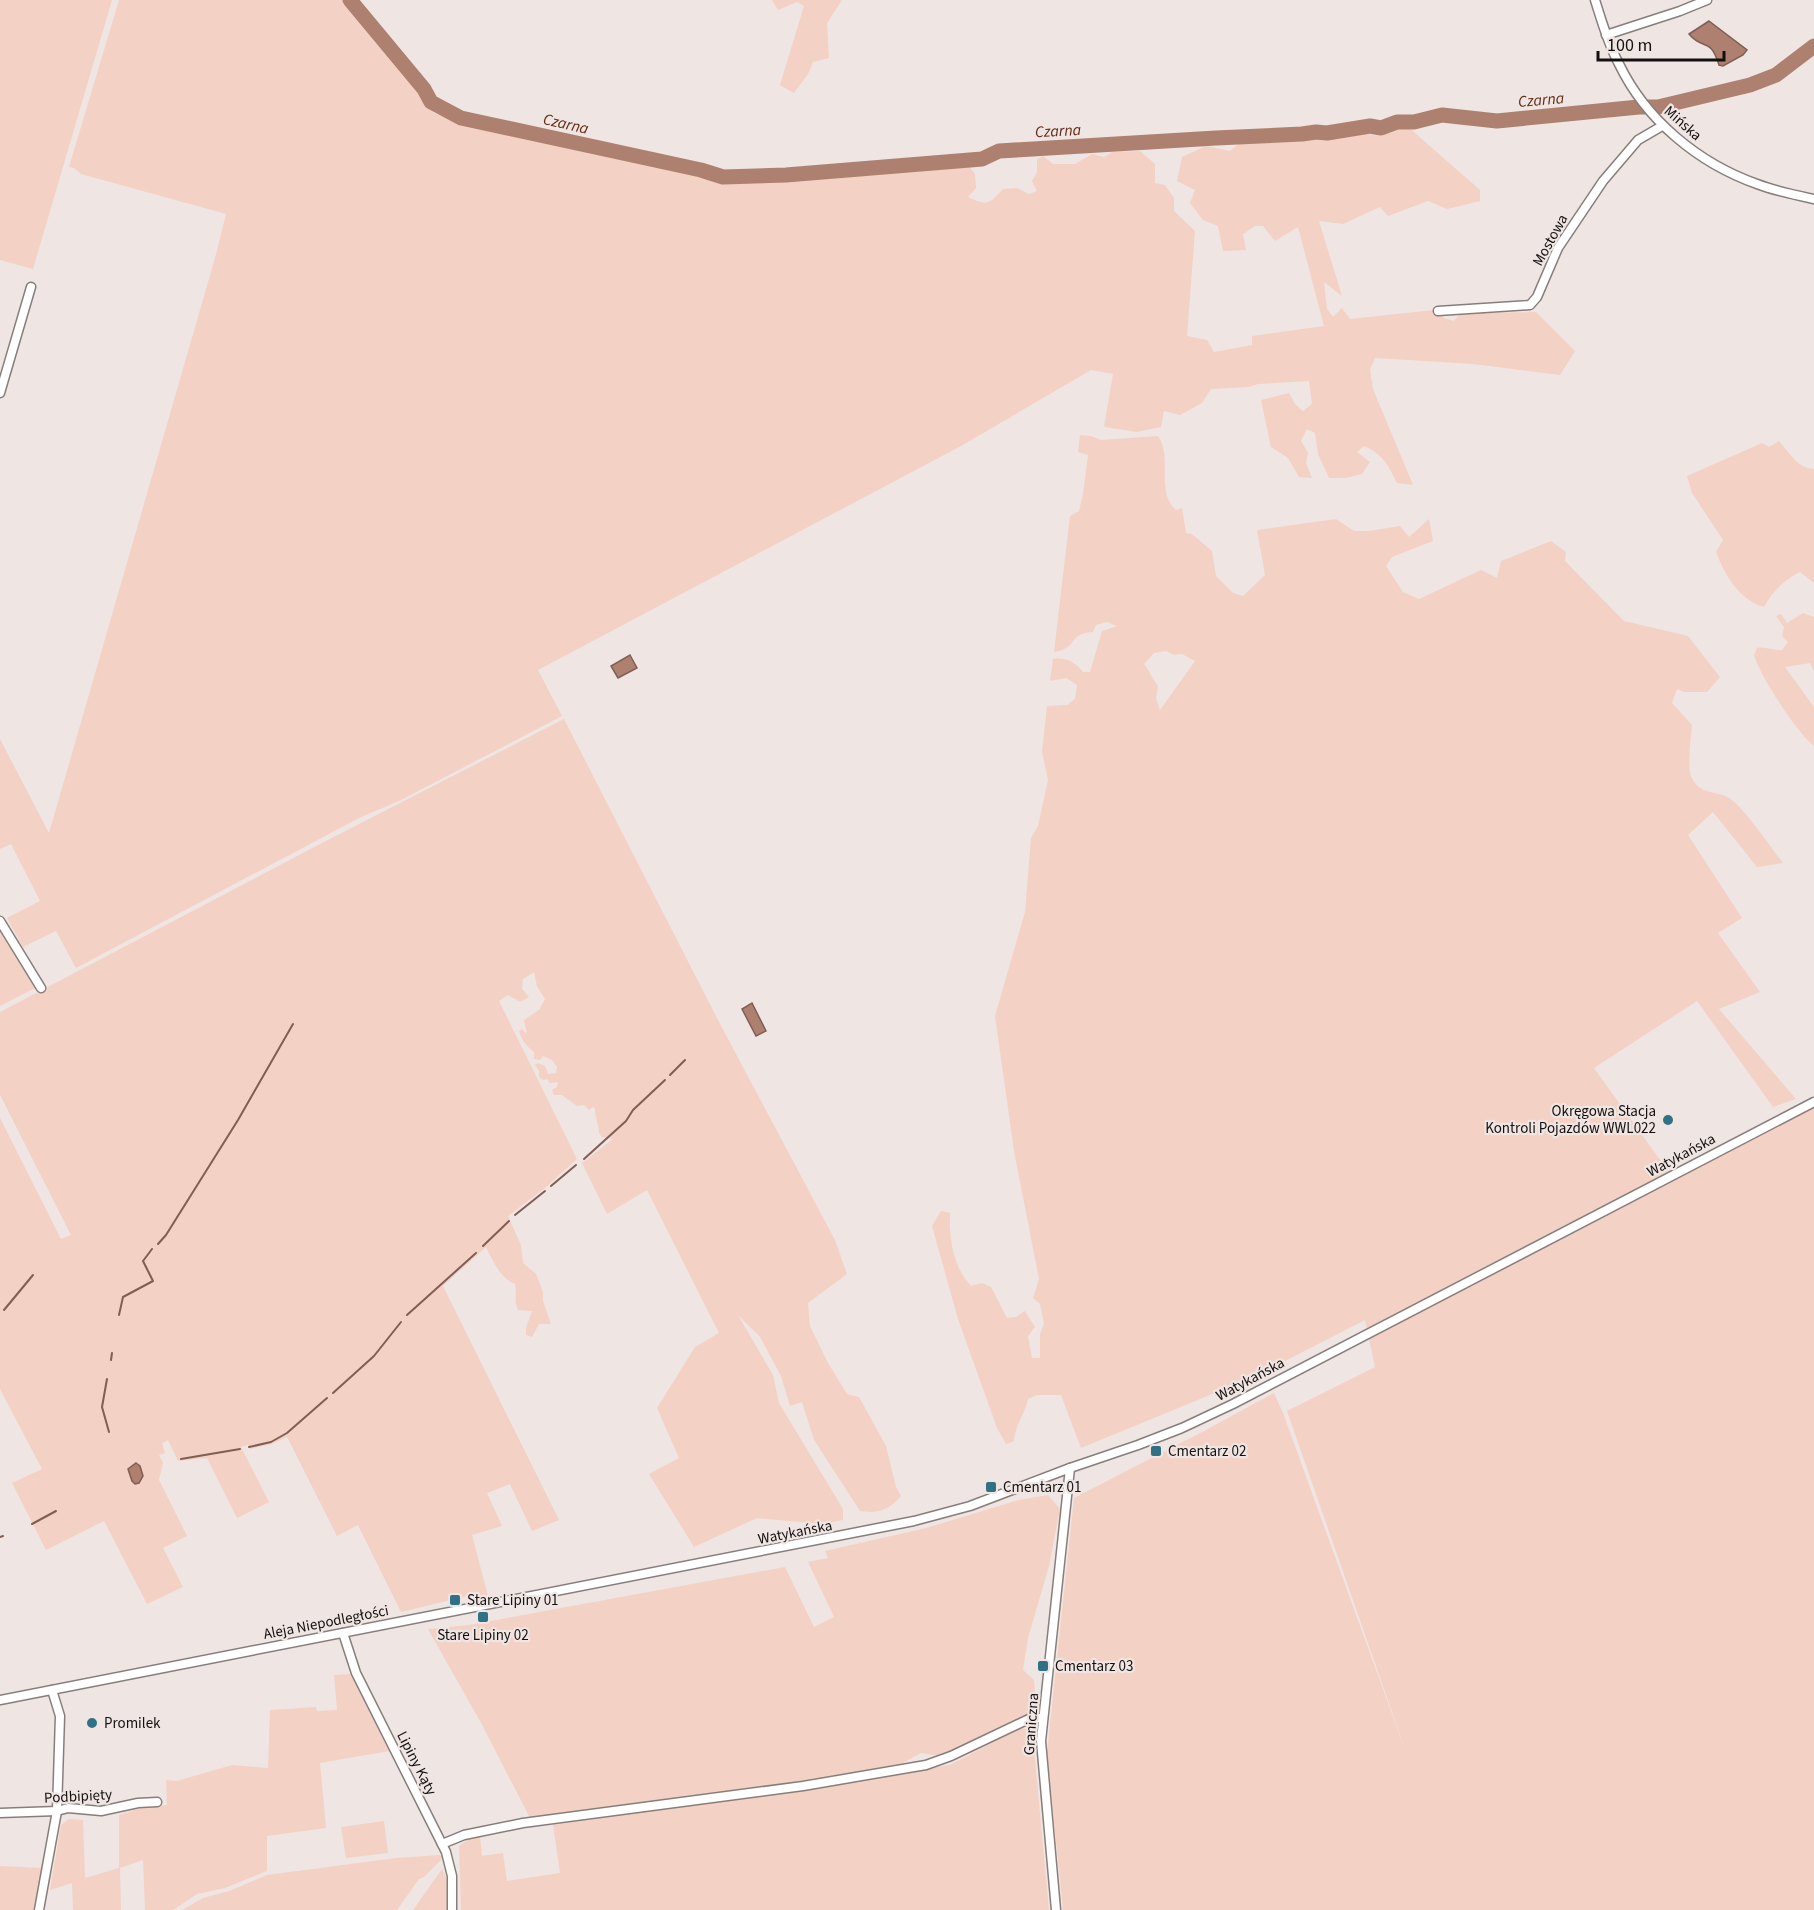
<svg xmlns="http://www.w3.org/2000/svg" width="1814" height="1910" viewBox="0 0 1814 1910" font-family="'Source Sans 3',sans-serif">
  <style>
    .green { fill: #f4d1c5; fill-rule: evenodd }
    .water { fill: #ae8070; stroke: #805e53; stroke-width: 1.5 }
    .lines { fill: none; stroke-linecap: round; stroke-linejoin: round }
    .stream { stroke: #805e53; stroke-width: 2 }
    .river { stroke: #ae8070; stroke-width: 15 }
    .minor-casing { stroke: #877e7b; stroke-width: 11 }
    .minor { stroke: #fff; stroke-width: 8 }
    .poi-dot { fill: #307185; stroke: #efe5e2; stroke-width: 2 }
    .labels { text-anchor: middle; stroke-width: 4.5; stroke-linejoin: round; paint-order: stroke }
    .street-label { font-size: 15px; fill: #13100f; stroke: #efe5e2 }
    .poi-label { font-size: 15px; fill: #13100f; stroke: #efe5e2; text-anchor: start }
    .water-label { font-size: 16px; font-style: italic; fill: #642912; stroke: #efe5e2 }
  </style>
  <rect width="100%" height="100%" fill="#efe5e2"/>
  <g class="green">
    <path d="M0 0H112L33 269 0 260Z"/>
    <path d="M119 0H343L434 113 464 125 685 171 719 183 969 166 975 174 976 188 968 197C988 206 988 205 1003 189L1017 188 1029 194 1037 191 1032 181 1037 172V159L1043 156 1053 164H1075L1092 154 1104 157 1112 152 1140 151 1155 164V183L1165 185 1174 198V211L1195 231 1187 336 1207 340 1214 352 1252 345V336L1324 326 1298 227 1275 241 1263 226H1255L1243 234 1246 250 1223 251 1218 226 1203 220 1190 203 1195 190 1177 181 1182 157 1206 146 1230 151 1240 143 1293 140 1362 133 1380 136 1391 128 1407 126 1480 190V201L1447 209 1428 201 1388 216 1380 207 1343 224 1319 221 1342 296 1324 282 1327 309 1333 317 1342 308 1350 319 1434 310 1446 319 1454 321 1461 313 1536 312 1575 351 1560 375 1473 364 1375 358 1370 370 1373 389 1413 485 1397 483C1388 465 1383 454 1364 446L1357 452 1370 462 1362 474 1345 478H1329L1318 454 1315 433 1307 429 1301 441 1308 453 1306 463 1312 478 1299 477 1288 458 1271 447 1261 400 1289 393 1295 404 1303 411 1312 404 1309 381 1258 384 1249 387 1211 389 1202 403 1180 415 1164 411 1161 427 1137 432 1104 427 1113 374 1091 370 961 446 538 670 562 716 401 800 359 818 76 968 56 931 23 947 7 918 40 901 11 844 0 849V739L49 833 215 258 226 214 81 174 74 168 69 167Z"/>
    <path d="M772 0H842L827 23 829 58 813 62 808 74 794 93 780 85 804 6 797 2 778 10Z"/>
    <path d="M1080 435 1091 436 1101 440 1158 436C1173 456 1155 492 1176 510L1182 508 1186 533 1192 534 1212 551 1216 576 1233 593 1243 596 1265 575 1257 530 1336 519 1354 531H1369L1400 526 1409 537 1429 519 1433 541 1392 557 1386 566 1403 592 1419 599 1481 570 1497 578 1501 561 1551 541 1566 552 1565 561 1624 621 1688 636 1720 677 1707 692H1684L1677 689 1672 703 1692 725C1691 736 1687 767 1691 776 1699 796 1717 790 1729 798 1744 807 1771 848 1783 863L1757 867 1713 812 1688 835 1742 918 1718 933 1760 992 1719 1009 1796 1099 1773 1107 1697 1001 1594 1068 1668 1171 1777 1126 1814 1107V1910H1063L1047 1753 1074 1498 1204 1431 1274 1393 1283 1413 1408 1758 1287 1411 1375 1367 1365 1320 1256 1376 1081 1448 1061 1395H1037L1028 1399C1025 1414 1015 1425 1014 1441L1006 1444 997 1428 958 1319 932 1226 941 1211 950 1213C949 1240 953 1266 971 1286L982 1283 991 1287 1007 1318 1016 1317 1025 1311 1035 1327 1028 1336 1032 1358H1040V1334L1044 1324 1040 1304 1033 1298 1039 1279 1014 1151 995 1016 1025 912 1031 838 1038 826 1048 780 1042 752 1047 706 1067 705 1075 699 1077 685 1066 678 1050 681 1053 659C1066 657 1075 662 1083 672H1090L1102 631 1117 626 1107 622 1096 625 1093 632C1071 633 1076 644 1064 649 1061 651 1057 651 1054 652L1070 516 1079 511 1083 494 1088 455 1078 452ZM1166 651 1174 655 1182 654 1195 661 1160 710 1156 698 1158 686C1152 679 1150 671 1144 664L1154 653Z"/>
    <path d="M1779 441C1789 452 1798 469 1814 469V583L1800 572C1784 580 1772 592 1764 607 1739 600 1725 575 1716 552L1723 540 1692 493 1687 476 1762 443 1769 447Z"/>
    <path d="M1803 613 1814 617V671L1810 663 1785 667 1814 707V746C1796 731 1761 678 1754 655L1757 648C1765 646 1773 651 1782 650L1788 642 1782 636 1784 627 1776 616 1781 614 1787 623Z"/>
    <path d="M564 719 718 1020 835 1240 847 1274 808 1303 810 1326 828 1363 847 1394 859 1397 886 1446 896 1487 901 1496C888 1510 879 1514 860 1511L814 1440 802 1402 790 1406 781 1376 760 1337 738 1315 773 1375 779 1403 843 1509V1520L821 1524 757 1518 694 1547 649 1474 679 1458 657 1408 695 1347 719 1333 647 1190 607 1214 582 1163 613 1139 602 1137 599 1133C599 1124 595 1118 595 1109L593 1107 589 1110 584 1105 577 1106 562 1095H554L552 1090 557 1087 558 1082 550 1083 547 1079 543 1080 539 1077V1071L535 1065 538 1063 545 1066 548 1074 556 1073 557 1067 552 1060 543 1056 540 1060 534 1059V1052C527 1047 521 1039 519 1031L522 1029 527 1034 524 1020 539 1010 545 999 537 986 534 972 523 979 522 989 529 997 520 1002 508 995 499 1001 577 1159 545 1188 508 1216 521 1245 523 1263 536 1274 543 1292V1301L551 1324H539L532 1337 526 1335V1328L532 1311 518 1310C514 1302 517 1293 515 1284 499 1277 493 1261 486 1247L443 1286 559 1520 532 1531 510 1484 487 1493 502 1526 472 1535 488 1596 472 1595 401 1612 358 1525 337 1536 287 1437 272 1444 250 1449 248 1445 241 1447 269 1502 237 1518 207 1458 178 1461 168 1440 162 1443 165 1453 159 1455 163 1463 159 1480 187 1536 163 1548 183 1587 147 1604 104 1521 46 1550 12 1483 42 1469 0 1389V1118L61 1239 71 1235 0 1095V1012L322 843Z"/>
    <path d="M0 927 35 988 0 1006Z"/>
    <path d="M1048 1495 1060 1509 1049 1566 1028 1638 1023 1670 1034 1680 1036 1711 941 1756 921 1753 903 1763 839 1776 530 1818 480 1721 428 1629 469 1625 785 1567 814 1627 834 1617 808 1562 828 1558 825 1551 926 1528 1019 1500Z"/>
    <path d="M350 1674 389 1751 320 1763 326 1828 267 1836V1871L225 1888 197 1894 173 1910H145L143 1860 120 1868 121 1910H73L72 1883 50 1890 61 1825 69 1819 83 1820 85 1878 119 1868V1815L143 1807 167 1805 166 1780 177 1781 232 1765 268 1768 270 1710 316 1707 317 1711 337 1710 334 1675Z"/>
    <path d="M1020 1728 1031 1730 1034 1749 1049 1910H461L459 1846 469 1839 480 1836 482 1856 503 1853 507 1881 560 1873 553 1825 754 1796 950 1765Z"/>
    <path d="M384 1821 388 1853 346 1858 341 1827Z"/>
    <path d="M440 1855 442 1857 441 1860 424 1877 419 1879 397 1910H182L203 1898 229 1891 267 1875 396 1858Z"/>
    <path d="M0 1866 43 1868 35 1910H0Z"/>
    <path d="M442 1869C450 1882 448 1895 447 1910H413Z"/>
  </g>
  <g class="water">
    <path d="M1709 21 1747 50 1743 55 1723 66 1719 65C1710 36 1703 51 1689 34Z"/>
    <path d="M630 655 637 668 618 678 611 666Z"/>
    <path d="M752 1003 766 1031 756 1036 742 1009Z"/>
    <path d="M136 1463 140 1466 143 1476 139 1483 135 1484 132 1481 128 1469Z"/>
  </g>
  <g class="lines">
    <g class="stream">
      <path d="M670 1075 685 1060"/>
      <path d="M584 1159 626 1121 633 1110 665 1080"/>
      <path d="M551 1186 576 1165"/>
      <path d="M515 1215 545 1191"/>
      <path d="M158 1244 166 1235 238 1120 293 1024"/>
      <path d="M483 1246 509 1221"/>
      <path d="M4 1310 33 1275"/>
      <path d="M119 1315 123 1297 153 1281 143 1261 152 1249"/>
      <path d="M407 1315 476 1253"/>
      <path d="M111 1360 112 1353"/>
      <path d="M107 1379 102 1407 109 1432"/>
      <path d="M333 1393 374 1356 401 1322"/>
      <path d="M249 1447 271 1442 287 1433 327 1398"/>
      <path d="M181 1459 240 1449"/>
      <path d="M32 1524 56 1511"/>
      <path d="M0 1537 3 1536"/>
    </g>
    <path class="river" d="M350 0 424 89 431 102 461 118 701 170 723 177 786 175 982 159 999 151 1216 138 1302 134 1316 132 1327 133 1370 126 1381 128 1397 122H1414L1442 115 1497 121 1639 107H1658L1750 85 1776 75 1814 46"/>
    <g class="minor-casing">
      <g id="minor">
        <path d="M1595 0C1602 22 1608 44 1619 64 1646 120 1698 163 1757 184 1775 191 1795 195 1814 199"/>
        <path d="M1606 35 1680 11 1707 0"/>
        <path d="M1438 311 1530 305 1537 297 1558 248 1603 181 1638 140 1662 126"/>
        <path d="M0 393 31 287"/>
        <path d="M0 921 41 988"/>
        <path d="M343 1633 356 1673 446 1852 452 1876V1910"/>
        <path d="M0 1700 914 1521 970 1506 1070 1468 1138 1445 1182 1428 1233 1404 1814 1102"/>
        <path d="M0 1813 57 1811 68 1808 101 1811 138 1803 157 1802"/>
        <path d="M442 1844 464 1835 523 1823 803 1786 926 1765 951 1756 1031 1718H1043"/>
        <path d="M39 1910 57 1811 60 1716 52 1690"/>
        <path d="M1056 1910 1041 1741 1070 1468"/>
      </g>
    </g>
    <use href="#minor" class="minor"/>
  </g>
  <g class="poi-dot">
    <circle cx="1668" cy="1120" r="6"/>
    <rect x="1150" y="1445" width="12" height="12" rx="3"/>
    <rect x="985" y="1481" width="12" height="12" rx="3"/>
    <rect x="449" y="1594" width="12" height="12" rx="3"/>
    <rect x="477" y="1611" width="12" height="12" rx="3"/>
    <rect x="1037" y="1660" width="12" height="12" rx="3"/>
    <circle cx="92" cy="1723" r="6"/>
  </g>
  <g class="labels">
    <g class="street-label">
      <text transform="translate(1683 123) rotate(41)" y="5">Mińska</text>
      <text transform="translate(1550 240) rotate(-61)" y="5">Mostowa</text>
      <text transform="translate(1681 1155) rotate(-28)" y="5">Watykańska</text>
      <text transform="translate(1250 1379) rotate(-28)" y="5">Watykańska</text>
      <text transform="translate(795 1532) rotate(-11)" y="5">Watykańska</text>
      <text transform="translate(326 1622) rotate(-11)" y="5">Aleja Niepodległości</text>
      <text transform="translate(1031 1724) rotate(-86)" y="5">Graniczna</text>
      <text transform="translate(417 1763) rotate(63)" y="5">Lipiny Kąty</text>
      <text transform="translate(78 1796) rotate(-3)" y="5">Podbipięty</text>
    </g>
    <g class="poi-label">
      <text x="1656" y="1116" text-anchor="end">Okręgowa Stacja<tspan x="1656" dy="17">Kontroli Pojazdów WWL022</tspan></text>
      <text x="1168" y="1456">Cmentarz 02</text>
      <text x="1003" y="1492">Cmentarz 01</text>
      <text x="467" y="1605">Stare Lipiny 01</text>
      <text x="483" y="1640" text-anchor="middle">Stare Lipiny 02</text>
      <text x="1055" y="1671">Cmentarz 03</text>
      <text x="104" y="1728">Promilek</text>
    </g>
    <g class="water-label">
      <text transform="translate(1541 99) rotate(-5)" y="6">Czarna</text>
      <text transform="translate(566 123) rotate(13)" y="6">Czarna</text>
      <text transform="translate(1058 130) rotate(-3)" y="6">Czarna</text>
    </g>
  </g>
  <path d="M1598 51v9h126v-9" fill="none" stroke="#13100f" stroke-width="3"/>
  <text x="1607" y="51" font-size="18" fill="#13100f" stroke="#efe5e2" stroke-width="4.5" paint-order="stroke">100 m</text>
</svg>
